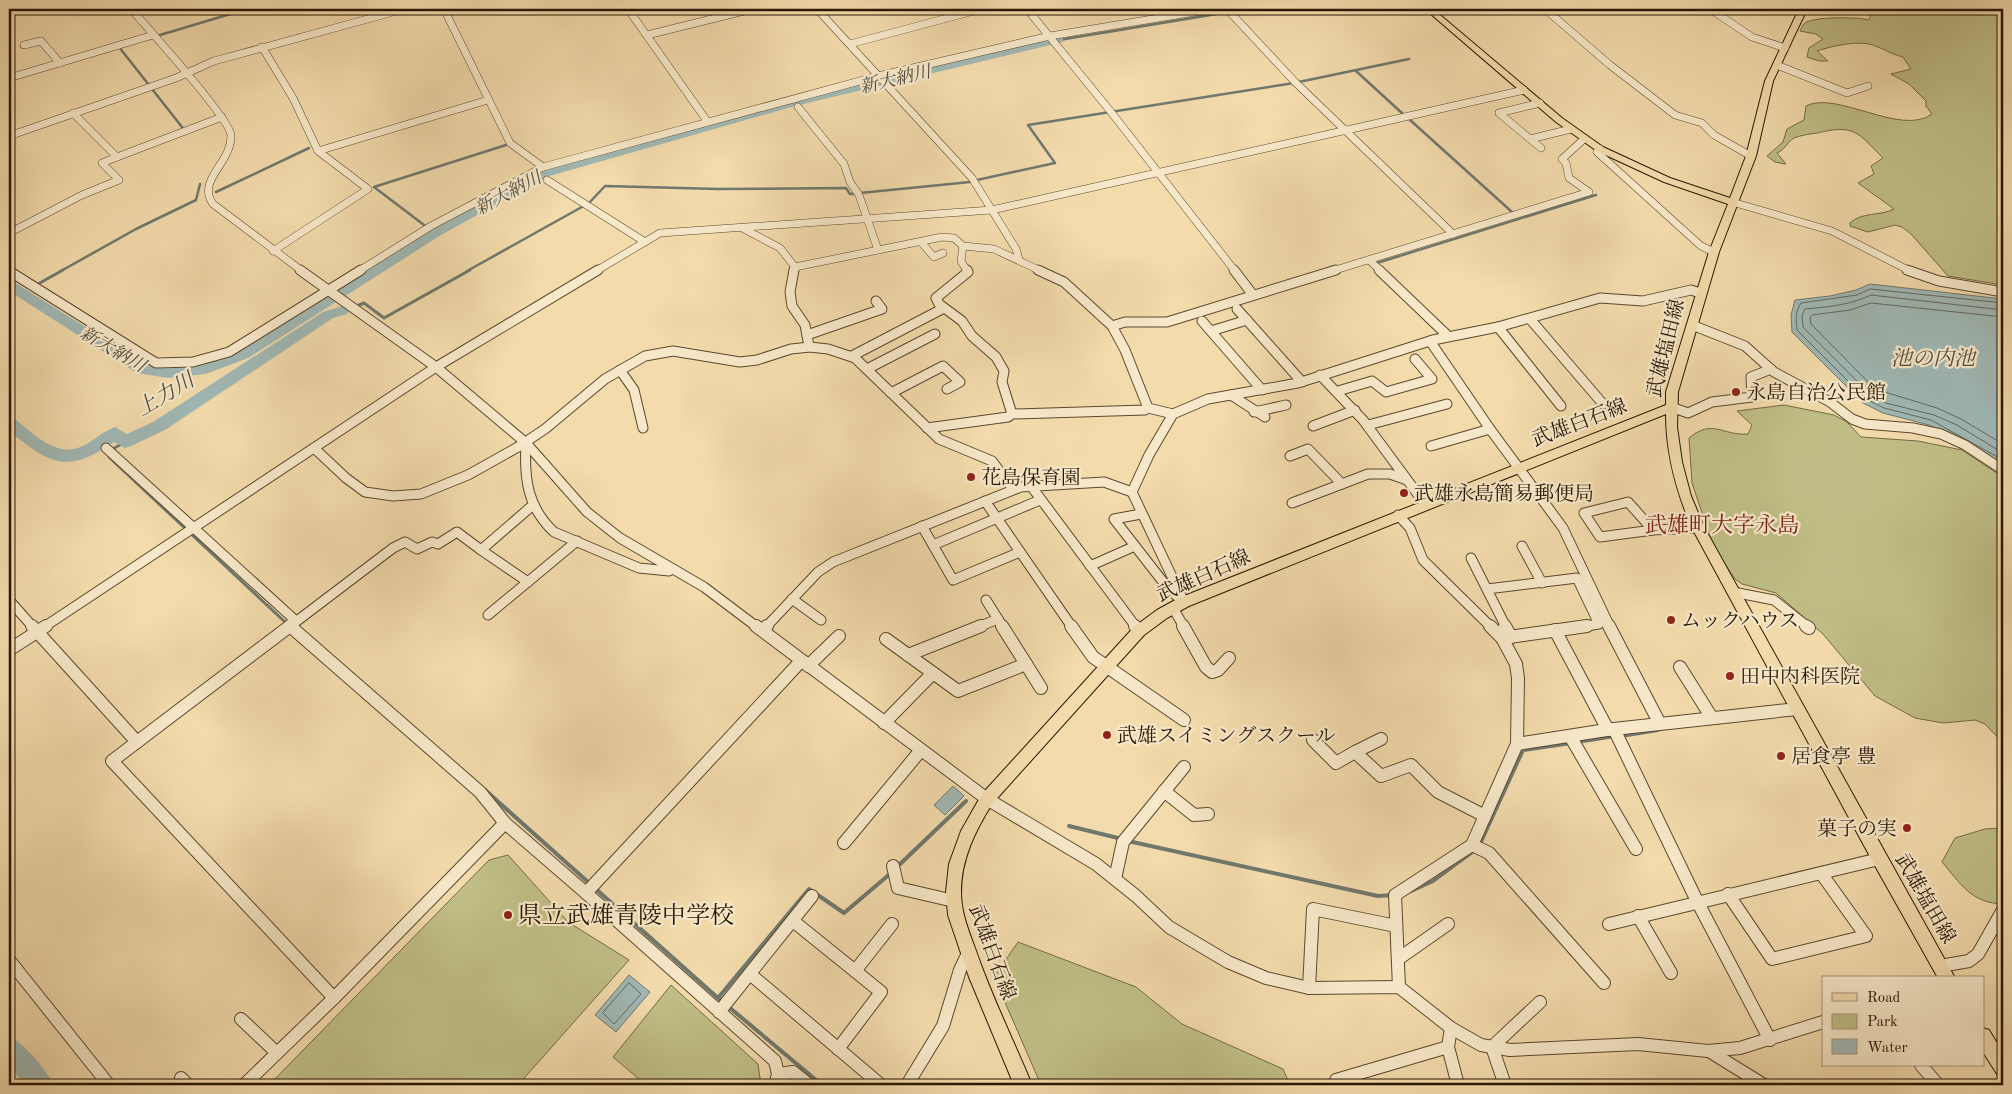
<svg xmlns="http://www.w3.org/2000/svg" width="2012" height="1094" viewBox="0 0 2012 1094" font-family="'Old Standard TT','Noto Serif JP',serif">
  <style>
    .green { fill: #c0be86; stroke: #746a44 }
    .water { fill: #a0b8b5; stroke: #70786e }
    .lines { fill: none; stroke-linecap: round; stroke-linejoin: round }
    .shore { stroke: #64685c; stroke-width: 1 }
    .stream-far2 { stroke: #70786e; stroke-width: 2.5 }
    .stream-far1 { stroke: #70786e; stroke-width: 3 }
    .stream { stroke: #70786e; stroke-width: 4 }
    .river { fill: #a0b8b5; fill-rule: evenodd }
    .minor-far2-casing { stroke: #5b482d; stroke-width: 8 }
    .minor-far1-casing { stroke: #5b482d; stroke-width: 11 }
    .minor-casing { stroke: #5b482d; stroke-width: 14 }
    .major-casing { stroke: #281703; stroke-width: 2 }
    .minor-far2 { stroke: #f7e8c9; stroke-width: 7 }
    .minor-far1 { stroke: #f7e8c9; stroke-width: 9 }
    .minor { stroke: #f7e8c9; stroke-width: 12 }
    .major { fill: #f3dbac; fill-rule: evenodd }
    .poi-dot { fill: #8f2418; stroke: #f7e8c9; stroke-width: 2 }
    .labels { text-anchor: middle; stroke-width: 4.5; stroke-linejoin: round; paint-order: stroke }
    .far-water-label { font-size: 18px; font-style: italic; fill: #524f41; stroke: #f7e8c9 }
    .street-label { font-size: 20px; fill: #281703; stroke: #f7e8c9 }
    .poi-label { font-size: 20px; fill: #281703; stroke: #f7e8c9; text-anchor: start }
    .water-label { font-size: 21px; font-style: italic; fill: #524f41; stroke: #f7e8c9 }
    .quarter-label { font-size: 22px; fill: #7a1f14; stroke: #f7e8c9 }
    .near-poi-label { font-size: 24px; fill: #281703; stroke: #f7e8c9; text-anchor: start }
  </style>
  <rect width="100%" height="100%" fill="#f3dbac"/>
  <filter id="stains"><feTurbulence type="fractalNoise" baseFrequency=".004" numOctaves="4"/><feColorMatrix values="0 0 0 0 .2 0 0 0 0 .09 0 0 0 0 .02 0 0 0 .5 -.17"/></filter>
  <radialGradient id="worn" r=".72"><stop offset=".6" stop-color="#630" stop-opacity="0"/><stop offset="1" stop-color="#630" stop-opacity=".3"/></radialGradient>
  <g class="green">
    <path d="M1868 9H2003V285L1948 276 1911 234 1902 227 1895 225 1868 232 1850 226V223C1861 212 1881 216 1894 209L1858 183 1874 174 1871 166 1883 158C1857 132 1855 124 1817 133 1810 134 1801 135 1794 138 1787 142 1786 149 1777 153L1786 164 1775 162 1767 156 1783 142 1787 129 1804 120 1806 106C1837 90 1901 137 1932 114L1926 106V101L1909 84 1891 74 1911 69 1903 57C1891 54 1884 49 1873 45 1858 40 1832 46 1817 51L1828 61H1819L1807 57 1809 48 1823 39 1816 34 1800 31C1801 29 1802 26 1804 24 1811 16 1858 17 1869 20L1872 12Z"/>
    <path d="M1784 405 1834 415 1847 422 1861 437 1918 441 1962 450 2003 477V490L2001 494 2003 496V743L1985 724 1975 720 1943 723 1915 718 1875 696 1823 634 1776 593 1742 584 1735 579 1714 548 1692 483 1689 438C1713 418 1722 436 1748 434L1752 425 1737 411Z"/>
    <path d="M2003 828V904C1971 903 1961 884 1942 862L1955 838 1985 829Z"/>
    <path d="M508 855 568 922 629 960 518 1085H269L489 860Z"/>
    <path d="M1018 942 1136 987 1182 1024 1283 1069 1290 1085H1041L994 977Z"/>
    <path d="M671 985 758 1064 761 1085H646L613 1057Z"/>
  </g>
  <g class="water">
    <path d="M1870 284 2003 299V466L1952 435 1929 425 1883 413 1863 403 1792 332 1791 315 1795 300 1830 296 1856 290Z"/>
    <path d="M953 786 964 796 945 815 934 805Z"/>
    <path d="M629 975 650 992 616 1032 595 1015Z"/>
  </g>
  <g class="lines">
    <g class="shore">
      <path d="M2003 303 1870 289 1857 295 1801 303C1795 311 1796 320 1797 330L1866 399 1884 408 1931 420 2003 460"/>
      <path d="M2003 310 1871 295C1850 305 1828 307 1805 309L1802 315 1803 327 1870 394 1886 403 1934 415 1957 425 2003 453"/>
      <path d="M2003 317 1871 303 1850 310 1812 315 1810 318 1811 324 1875 389 1937 408 1961 419 2003 444"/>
      <path d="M629 983 641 994 614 1024 603 1013Z"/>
    </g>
    <g class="stream-far2">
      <path d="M160 35 247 9"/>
      <path d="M1059 40 1247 9"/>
      <path d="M119 47 149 85"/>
      <path d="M1356 71 1403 114"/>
      <path d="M152 89 182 127"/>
      <path d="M1409 119 1512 212"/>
      <path d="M977 180 1055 163 1028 125 1294 83 1409 59"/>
      <path d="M216 192 309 148"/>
      <path d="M424 225 374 187 506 145"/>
      <path d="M1377 263 1596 195"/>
      <path d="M61 271 136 229 196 200 200 184"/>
      <path d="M467 271 589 203 605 186 718 189 846 188 850 194 970 182"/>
    </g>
    <g class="stream-far1">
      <path d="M38 284 63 270"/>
      <path d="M359 305 364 303 384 318 470 270"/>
      <path d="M111 450 125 442"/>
      <path d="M109 457 285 622 290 623"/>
    </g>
    <g class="stream">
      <path d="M1621 736 1658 730 1657 727"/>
      <path d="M1577 742 1615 736"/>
      <path d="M484 789 588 882"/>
      <path d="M1069 826 1122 839"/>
      <path d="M1128 841 1378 896 1393 895"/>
      <path d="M1479 846 1523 750 1571 743"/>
      <path d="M897 867 966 801"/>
      <path d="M597 890 718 998 822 1085"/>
      <path d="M1411 891 1433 881 1475 850"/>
      <path d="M718 998 809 889 844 913 891 873"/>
    </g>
    <g class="river">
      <path d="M1059 37 1063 38V42L795 106 546 177 441 235 248 358 206 374 168 378 137 373 9 291V281L14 282 146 365C179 372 208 364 238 350L431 229 536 171 788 100Z"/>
      <path d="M342 306 349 311 347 314 333 318 165 430 131 446 125 448 114 442C67 474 51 465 9 431V417L15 419C35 435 58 460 85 445 95 439 104 431 115 427L127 434 153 422 323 312Z"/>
      <path d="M9 1036C23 1042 48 1071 53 1085H25L9 1066Z"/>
    </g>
    <g class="minor-far2-casing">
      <g id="minor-far2">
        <path d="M131 9C147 27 230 119 231 135 232 163 196 180 213 204L302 271"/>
        <path d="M233 9H237"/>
        <path d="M444 9 510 143 543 167"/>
        <path d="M628 9 707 121"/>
        <path d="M817 9 972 178 1016 249 1019 259"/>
        <path d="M1027 9 1111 112 1235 271"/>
        <path d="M1227 9 1295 82 1453 234"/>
        <path d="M1545 9 1610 65 1675 115 1702 123 1714 135 1751 156"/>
        <path d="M1710 9 1752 37 1785 48"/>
        <path d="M647 35 752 9"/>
        <path d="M850 44 981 9"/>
        <path d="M24 45 41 41 60 63"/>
        <path d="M262 47 293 98 318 151 368 189 273 251"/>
        <path d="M1777 65 1847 93 1868 86"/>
        <path d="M9 78 153 35"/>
        <path d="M1540 103 1499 113 1530 139 1571 129"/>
        <path d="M798 107 844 164 850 182 859 195 878 250"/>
        <path d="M73 113 117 157 222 117"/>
        <path d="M9 136 176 78 214 61 404 9"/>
        <path d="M1530 139 1541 148"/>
        <path d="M1600 149 1597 152 1701 246 1714 252"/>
        <path d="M318 151 488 100"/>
        <path d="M547 180 645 242"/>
        <path d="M1732 202 1832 231 1910 271"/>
        <path d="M742 228 780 248 795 267"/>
        <path d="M9 233 82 195 119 180 102 163 117 157"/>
        <path d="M921 242 934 257 943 253"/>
        <path d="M963 246 961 261 967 271"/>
        <path d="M1369 260 1381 271"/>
        <path d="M359 271 431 226 543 167 878 76 1050 36 1213 9"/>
        <path d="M596 271 660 233 992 210 1524 90"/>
        <path d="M794 271 795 267 942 237 954 238 963 246 994 249 1041 271"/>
        <path d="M1332 271 1589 192 1569 178 1566 163 1562 159 1584 139"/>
      </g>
    </g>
    <g class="minor-far1-casing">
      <g id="minor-far1">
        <path d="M300 270 436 367 526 443 587 512 620 538 704 587 757 627"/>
        <path d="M794 270 790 292 792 306 805 325 809 346"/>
        <path d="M967 270 968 272 936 298 939 304 962 321 972 336 996 357 1004 371 1002 382 1012 414"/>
        <path d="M1038 270 1064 282 1112 326 1125 350 1148 408 1173 414"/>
        <path d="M1234 270 1253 295"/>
        <path d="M1379 270 1448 336"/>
        <path d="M1907 270 1939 281 2003 292"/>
        <path d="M9 271 156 363 193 362 229 352 361 270"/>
        <path d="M1237 309 1302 382"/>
        <path d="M1530 319 1603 404"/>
        <path d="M1202 321 1262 390"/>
        <path d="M1692 325 1745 346 1774 372 1830 402 1852 419 1865 424 1913 428 1941 434 1965 445 2003 470"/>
        <path d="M1112 326 1125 322H1167L1336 270"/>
        <path d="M1498 327 1561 406"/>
        <path d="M1211 331 1247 320"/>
        <path d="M807 335 882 309 876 301"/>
        <path d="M1430 341 1490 429 1563 528 1610 627"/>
        <path d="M852 356 944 308"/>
        <path d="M867 369 935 334"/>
        <path d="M620 370 634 390 643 428"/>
        <path d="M1320 375 1363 420 1425 504"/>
        <path d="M1338 391 1372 381 1386 392 1432 379 1415 359"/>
        <path d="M891 393 943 366 960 382 947 389"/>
        <path d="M1231 395 1265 417"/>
        <path d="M1671 407 1688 413 1712 402 1752 397 1751 377 1771 369"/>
        <path d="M1254 412 1286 405"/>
        <path d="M1368 425 1447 404"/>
        <path d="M1313 426 1355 410"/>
        <path d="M927 428 1008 417 1012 414 1145 410 1148 408"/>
        <path d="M526 443C524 478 527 507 554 532L639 568 669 571"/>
        <path d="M1431 446 1490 429"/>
        <path d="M106 448 296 621"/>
        <path d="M314 448 346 478 365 492 393 496 421 494 468 475 518 447 545 429 605 379 645 356 673 351 740 362 757 360 791 349 810 347 828 349 855 358 939 439 992 461 1013 489"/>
        <path d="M1290 456 1308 449 1342 484"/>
        <path d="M1031 486 1136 627"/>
        <path d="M985 501 1072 627"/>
        <path d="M1628 502 1653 530 1600 537 1584 513Z"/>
        <path d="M1292 503 1368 474H1390L1407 480"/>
        <path d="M1141 514 1114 519 1167 587 1181 600"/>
        <path d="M1398 515 1410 528 1423 560 1491 627"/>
        <path d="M922 526 953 580 1020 552"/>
        <path d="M1653 530 1698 528"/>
        <path d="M933 545 1040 500"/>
        <path d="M1522 546 1542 583"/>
        <path d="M1471 558 1506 627"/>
        <path d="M1090 566 1135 546"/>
        <path d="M528 582 481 550 533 505"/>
        <path d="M1487 589 1577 578 1599 624 1579 627"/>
        <path d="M1733 592 1774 600 1808 627"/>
        <path d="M792 599 821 620"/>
        <path d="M9 600 33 627"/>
        <path d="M986 600 1003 627"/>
        <path d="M1184 602 1132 492 1149 455 1173 414 1208 399 1298 383 1433 340 1498 327 1600 298 1643 301 1691 290 1700 293"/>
        <path d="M1173 608 1184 627"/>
        <path d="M488 615 577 541"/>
        <path d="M44 627 436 367 598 270"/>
        <path d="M289 627 393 548 405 542 417 549 432 542 438 544 457 532 481 550"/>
        <path d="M766 627 818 572 833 562 1021 487 1104 482 1132 492"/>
        <path d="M978 627 998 619"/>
      </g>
    </g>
    <g class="minor-casing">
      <g id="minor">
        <path d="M32 626 137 742 112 761 334 998 505 823"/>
        <path d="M290 626 480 792 505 823 586 893"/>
        <path d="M756 626 987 799 1096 864 1136 896 1169 927 1228 962 1266 978 1309 988 1399 987 1451 1028 1481 1045 1510 1050 1638 1044 1708 1051 1740 1048 1823 1022"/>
        <path d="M1002 626 1026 664"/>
        <path d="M1071 626 1093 657 1184 720"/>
        <path d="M1135 626 1139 631"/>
        <path d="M1183 626 1206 667 1212 672 1218 670 1229 658"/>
        <path d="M1505 626 1511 637"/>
        <path d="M1609 626 1660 724"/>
        <path d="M1806 626 1809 628"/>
        <path d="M763 630 767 626"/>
        <path d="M1555 630 1608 730"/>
        <path d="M1502 638 1587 626"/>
        <path d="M886 639 958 691 1026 664 1041 688"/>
        <path d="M9 650 46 626"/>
        <path d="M908 655 981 626"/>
        <path d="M808 666 839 636"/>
        <path d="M1680 667 1712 718"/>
        <path d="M884 723 933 673"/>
        <path d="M1570 736 1636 849"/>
        <path d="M1313 740 1336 763 1355 752 1381 776 1411 765 1438 792 1485 816"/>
        <path d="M137 742 290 626"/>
        <path d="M1517 744 1613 729"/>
        <path d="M1355 752 1381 739"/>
        <path d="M1164 791 1194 815 1208 814"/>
        <path d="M844 843 921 750"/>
        <path d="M1472 845 1489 853 1604 983"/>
        <path d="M893 866 898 888 954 901"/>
        <path d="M1115 879 1123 842 1184 767"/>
        <path d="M1728 894 1772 959 1866 936 1821 873"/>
        <path d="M1638 916 1671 973"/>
        <path d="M793 921 881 992 838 1049"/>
        <path d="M1609 924 1879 859"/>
        <path d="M1398 959 1448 924"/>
        <path d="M9 960 109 1085"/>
        <path d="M1940 966 1969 961 1978 954 2003 910"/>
        <path d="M855 971 892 924"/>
        <path d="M750 974 881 1085"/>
        <path d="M1399 987 1395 895 1472 845 1517 744 1518 678 1516 664 1502 638 1490 626"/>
        <path d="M1309 988 1313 909 1396 926"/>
        <path d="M719 1012 812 896"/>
        <path d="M241 1019 277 1053"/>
        <path d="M1451 1028 1448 1047 1458 1085"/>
        <path d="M1770 1040 1697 901 1614 729 1797 709"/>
        <path d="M1709 1051 1764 1085"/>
        <path d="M1921 1065 1938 1085"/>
        <path d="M778 1074 793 1072 809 1085"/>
        <path d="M181 1078 188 1085"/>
        <path d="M1336 1080 1448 1047"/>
        <path d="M244 1085 334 998"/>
        <path d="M775 1085 778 1074 775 1061 586 893 801 661"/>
        <path d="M907 1085 943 1026 960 970 968 953"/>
        <path d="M1505 1085 1492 1047 1540 1002"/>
      </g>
    </g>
    <g class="major-casing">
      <g id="major">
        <path d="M1425 9H1433L1562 118 1603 147 1670 178 1730 198 1746 156 1765 81 1799 9H1807L1773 81 1756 156 1719 252 1678 392 1677 427 1682 462 1691 496 1704 527 1955 978H1938L1874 864 1692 528C1676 491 1666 454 1666 414L1189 606 1167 618 1144 635 992 804C975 831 961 860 961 892 961 912 968 929 975 948 991 995 1013 1039 1032 1085H1014L969 977 948 915 946 892 949 864 961 831 982 794 1134 627 1157 610 1179 598 1666 405V392L1709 252 1728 204 1664 182 1597 151 1556 122Z"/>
        <path d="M1983 1028 1989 1030 2003 1053V1077L1997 1074 1983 1052Z"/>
      </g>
    </g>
    <use href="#minor-far2" class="minor-far2"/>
    <use href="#minor-far1" class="minor-far1"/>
    <use href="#minor" class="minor"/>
    <use href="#major" class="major"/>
  </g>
  <g class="poi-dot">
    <circle cx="1736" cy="392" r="5"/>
    <circle cx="971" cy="477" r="5"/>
    <circle cx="1404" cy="493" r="5"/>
    <circle cx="1671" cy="620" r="5"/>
    <circle cx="1730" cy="676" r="5"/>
    <circle cx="1107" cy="735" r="5"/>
    <circle cx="1781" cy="756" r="5"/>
    <circle cx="1907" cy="828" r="5"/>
    <circle cx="508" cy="915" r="5"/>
  </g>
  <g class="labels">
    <g class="far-water-label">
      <text transform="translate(895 79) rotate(-13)" y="6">新大納川</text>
      <text transform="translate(508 193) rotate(-28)" y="6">新大納川</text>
      <text transform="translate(113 349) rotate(30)" y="6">新大納川</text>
    </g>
    <g class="street-label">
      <text transform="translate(1665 348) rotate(-76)" y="7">武雄塩田線</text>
      <text transform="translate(1579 422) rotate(-21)" y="7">武雄白石線</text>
      <text transform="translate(1203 575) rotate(-24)" y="7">武雄白石線</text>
      <text transform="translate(1926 898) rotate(60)" y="7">武雄塩田線</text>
      <text transform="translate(993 952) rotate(70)" y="7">武雄白石線</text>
    </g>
    <g class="poi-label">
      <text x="1746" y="399">永島自治公民館</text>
      <text x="981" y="484">花島保育園</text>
      <text x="1414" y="500">武雄永島簡易郵便局</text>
      <text x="1681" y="627">ムックハウス</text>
      <text x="1740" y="683">田中内科医院</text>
      <text x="1117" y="742">武雄スイミングスクール</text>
      <text x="1791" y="763">居食亭 豊</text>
      <text x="1897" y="835" text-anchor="end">菓子の実</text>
    </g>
    <g class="water-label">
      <text x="1933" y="365">池の内池</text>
      <text transform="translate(165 394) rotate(-31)" y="7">上力川</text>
    </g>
    <g class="quarter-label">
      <text x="1722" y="532">武雄町大字永島</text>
    </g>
    <g class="near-poi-label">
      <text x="518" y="923">県立武雄青陵中学校</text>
    </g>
  </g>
  <rect width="2012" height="1094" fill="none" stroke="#f3dbac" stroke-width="30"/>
  <rect x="10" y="10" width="1992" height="1074" fill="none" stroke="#281703" stroke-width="2.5"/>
  <rect x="15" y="15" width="1982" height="1064" fill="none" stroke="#281703"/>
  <rect x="1822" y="976" width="162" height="90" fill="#f7e8c9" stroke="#a4947a"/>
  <rect x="1832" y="993" width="25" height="8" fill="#f3dbac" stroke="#a4947a"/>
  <text x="1867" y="1002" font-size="15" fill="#281703">Road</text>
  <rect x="1832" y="1014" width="25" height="15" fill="#c0be86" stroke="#a4947a"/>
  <text x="1867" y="1026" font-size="15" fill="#281703">Park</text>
  <rect x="1832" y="1039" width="25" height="15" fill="#a0b8b5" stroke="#a4947a"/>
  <text x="1867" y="1052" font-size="15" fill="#281703">Water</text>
  <rect width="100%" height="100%" filter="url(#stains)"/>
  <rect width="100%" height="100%" fill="url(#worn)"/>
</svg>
